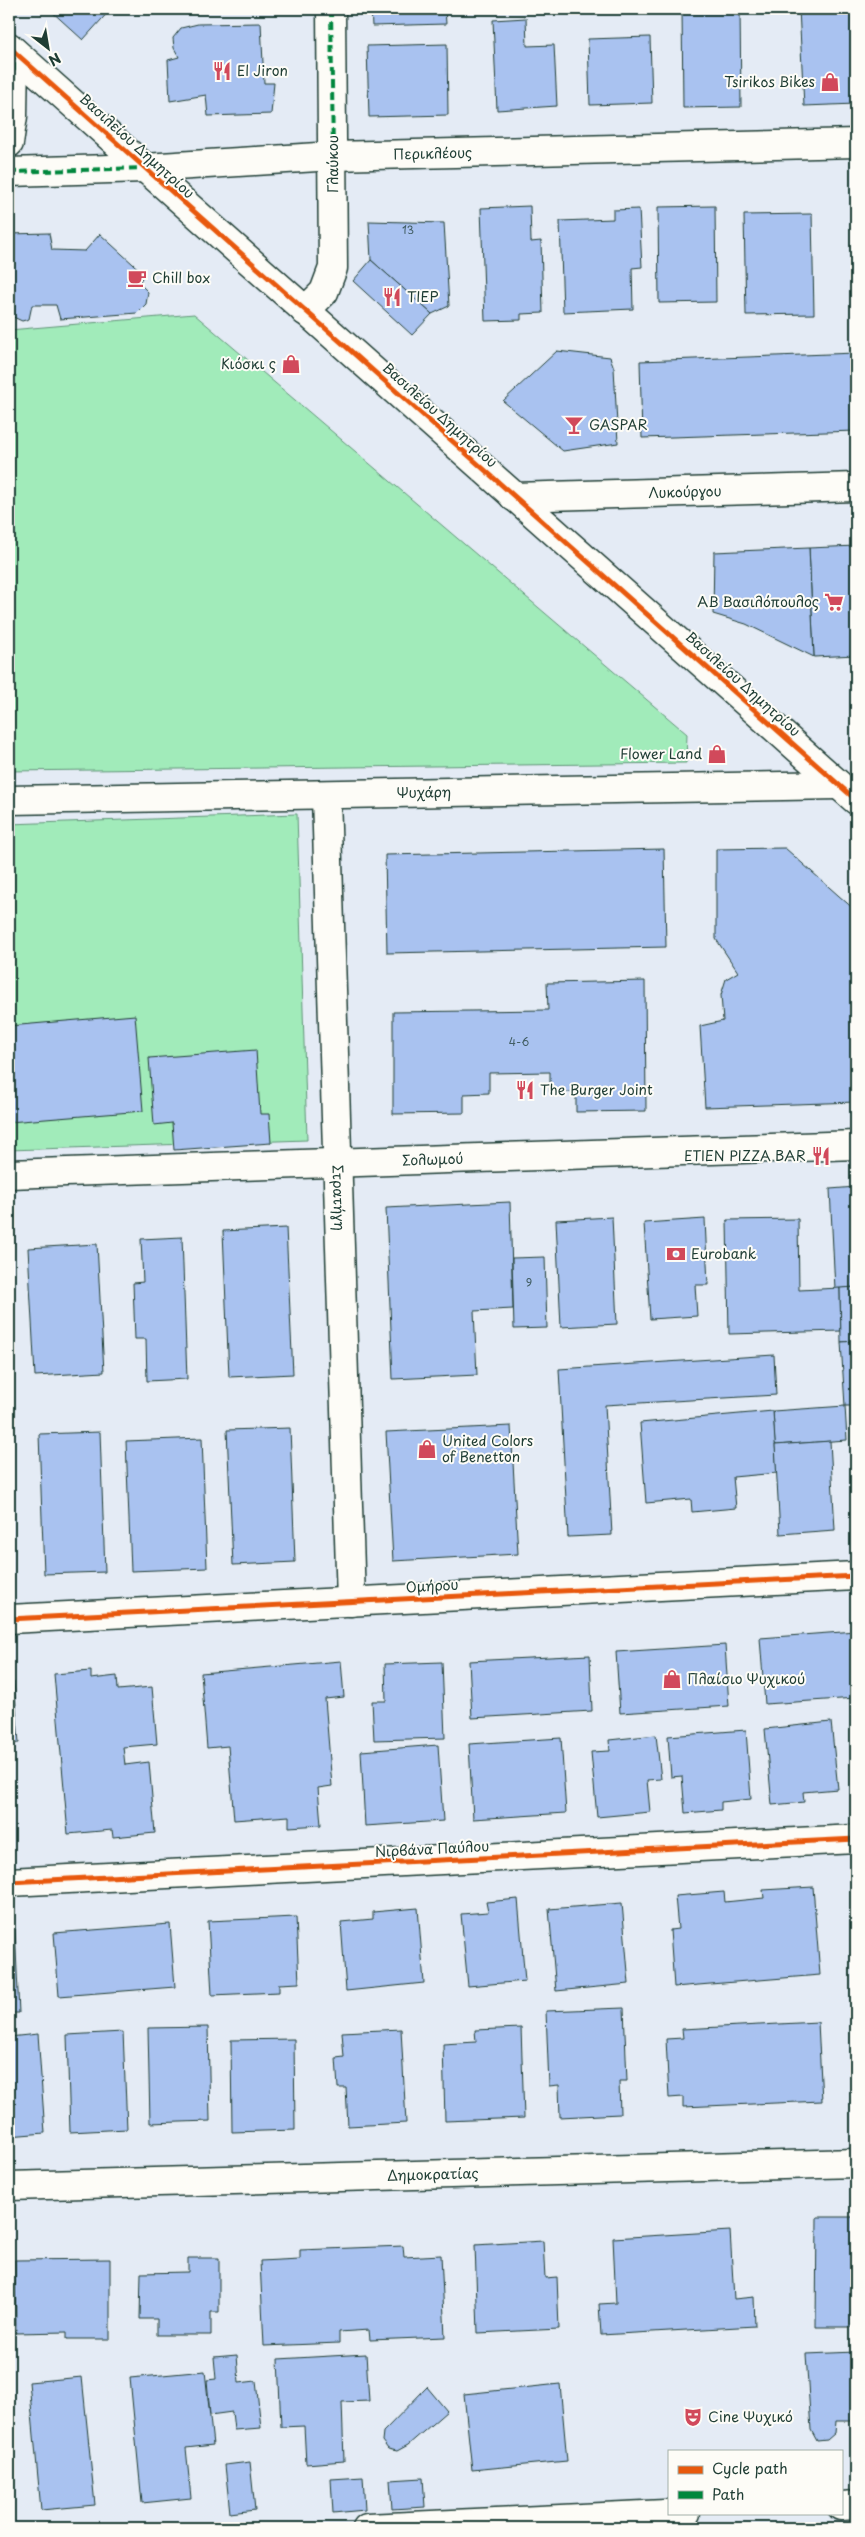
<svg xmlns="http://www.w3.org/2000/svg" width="865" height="2537" viewBox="0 0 865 2537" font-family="'Playpen Sans',sans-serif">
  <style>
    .green { fill: #a1ebba; stroke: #609477 }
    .building { fill: #a9c2f0; stroke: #1f3d34 }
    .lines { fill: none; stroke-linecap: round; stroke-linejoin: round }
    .minor-casing { stroke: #1f3d34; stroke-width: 31 }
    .minor { stroke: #fdfcf7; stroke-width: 28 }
    .quiet { stroke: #00873e; stroke-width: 4; stroke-dasharray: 8 4; stroke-linecap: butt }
    .cycleway-casing { stroke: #fdfcf7; stroke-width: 8 }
    .cycleway { stroke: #e8590c; stroke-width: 5 }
    .labels { text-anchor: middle; stroke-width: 4; stroke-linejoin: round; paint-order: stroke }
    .number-label { font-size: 11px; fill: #425e63 }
    .poi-label { font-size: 14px; fill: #1f3d34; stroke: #fdfcf7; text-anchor: start }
    .street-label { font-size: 14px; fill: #1f3d34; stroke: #fdfcf7 }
  </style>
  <rect width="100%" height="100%" fill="#e4ebf5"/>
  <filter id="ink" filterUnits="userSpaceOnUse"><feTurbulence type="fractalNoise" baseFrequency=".02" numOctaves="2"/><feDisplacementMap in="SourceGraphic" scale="10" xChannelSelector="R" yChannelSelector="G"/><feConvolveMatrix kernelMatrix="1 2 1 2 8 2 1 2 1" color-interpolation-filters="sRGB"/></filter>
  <g filter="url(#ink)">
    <g class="green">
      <path d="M194 314 687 734 686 763 9 771V330Z"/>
      <path d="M297 814 307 1140 9 1150V824Z"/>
    </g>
    <g class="building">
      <path d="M49 9H111L83 40Z"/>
      <path d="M371 9H445L446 24 372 26Z"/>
      <path d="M682 9H740L741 107 683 108Z"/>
      <path d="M799 9H856V104L804 106Z"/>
      <path d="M526 18 527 46 554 45 557 106 497 110 493 20Z"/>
      <path d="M261 23 264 83H274L271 114 208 116 206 95 170 101 168 60 179 57 174 48 173 38 181 28 198 24Z"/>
      <path d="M650 37 652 103 590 105 588 39Z"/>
      <path d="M447 44 448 115 369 117 367 46Z"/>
      <path d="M530 206 531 242 541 241 543 313 521 314V320L485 321 481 208Z"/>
      <path d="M715 206 716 302 659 303 658 207Z"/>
      <path d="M639 209 642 267 632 268 633 309 563 312 560 221 613 219V210Z"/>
      <path d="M812 214 814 314 746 315 744 215Z"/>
      <path d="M369 221 444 223 449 306 432 314 371 260Z"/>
      <path d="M49 233 52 250 85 251 100 234 144 274 139 283 148 292 146 304 137 313 60 319 56 305H32L29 319 22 321 9 315V234Z"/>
      <path d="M371 260 432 314 412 335 353 281Z"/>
      <path d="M557 351 610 357 614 368 618 443 563 451 503 401Z"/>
      <path d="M856 353V431L642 438 640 361Z"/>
      <path d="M856 546V655L814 657 809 548Z"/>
      <path d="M809 548 814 657 746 624 713 614 714 552Z"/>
      <path d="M785 848 856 911V1102L705 1107 700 1026 723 1021 721 995 726 979 738 972 716 939V849Z"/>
      <path d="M664 849 666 947 387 953 385 855Z"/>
      <path d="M645 981 646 1111 576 1112V1092H550V1072L489 1073V1093L464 1094V1113L393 1114V1012L548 1010 547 983Z"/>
      <path d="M135 1015 143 1111 9 1122V1026Z"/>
      <path d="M256 1050 260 1114H269L271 1143 174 1150 172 1123 154 1125 149 1058Z"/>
      <path d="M856 1187V1287L835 1289 830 1189Z"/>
      <path d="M510 1202 513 1309 474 1311 477 1375 393 1379 386 1208Z"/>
      <path d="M612 1217 617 1324 561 1327 556 1220Z"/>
      <path d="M705 1219 708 1285H695L697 1316 650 1319 644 1223Z"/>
      <path d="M798 1219 799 1290 840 1288 841 1331 729 1334 727 1220Z"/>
      <path d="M286 1228 293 1374 229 1377 223 1231Z"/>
      <path d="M182 1237 187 1379 147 1381 146 1339H135L133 1283 143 1282 141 1239Z"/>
      <path d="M97 1244 104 1372 35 1376 28 1248Z"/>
      <path d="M545 1257 547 1328 514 1329 512 1258Z"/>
      <path d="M856 1287V1341L841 1342 840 1288Z"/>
      <path d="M856 1341V1406H845L841 1342Z"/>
      <path d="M774 1355 776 1395 605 1405 612 1535 568 1537 559 1369Z"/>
      <path d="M845 1406 847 1440 775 1445 773 1411Z"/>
      <path d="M773 1411 777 1473 733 1477 736 1508 692 1512 691 1499 646 1503 640 1423Z"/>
      <path d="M511 1426 518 1554 393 1561 386 1432Z"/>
      <path d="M290 1428 295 1562 233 1565 227 1430Z"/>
      <path d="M100 1432 105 1572 44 1574 39 1434Z"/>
      <path d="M202 1438 207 1568 131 1571 126 1441Z"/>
      <path d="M830 1441 835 1530 780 1534 775 1445Z"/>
      <path d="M856 1631V1698L765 1704 760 1638Z"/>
      <path d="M725 1645 729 1706 620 1713 616 1652Z"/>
      <path d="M590 1655 592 1711 472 1718 469 1661Z"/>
      <path d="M341 1661 344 1697 325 1699 332 1786 318 1788 321 1825 289 1827V1816L234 1820 228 1746 207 1748 201 1673Z"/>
      <path d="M442 1662 445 1738 374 1740 372 1701H386L385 1664Z"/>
      <path d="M91 1671V1679L117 1676 118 1690 152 1687 157 1744 123 1747 125 1765 149 1762 155 1833 113 1837 112 1830 68 1834 54 1674Z"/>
      <path d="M14 1682 19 1743 9 1744V1683Z"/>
      <path d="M831 1722 838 1789 803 1792 804 1802 772 1805 765 1729Z"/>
      <path d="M746 1730 751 1799 721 1802V1810L685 1813 682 1776 671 1777 668 1736Z"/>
      <path d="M656 1735 661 1779 647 1780 650 1812 597 1817 591 1752 610 1751 609 1740Z"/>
      <path d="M561 1738 566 1813 473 1819 469 1744Z"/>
      <path d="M438 1745 443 1821 365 1826 361 1751Z"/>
      <path d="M813 1887 820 1975 674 1987 670 1930 678 1929 675 1896 724 1892 725 1902 764 1898 763 1890Z"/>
      <path d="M518 1899 525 1981 468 1986 461 1914 488 1912 486 1902Z"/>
      <path d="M622 1903 629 1984 556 1991 549 1909Z"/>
      <path d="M418 1908 424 1983 346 1991 341 1922 373 1919V1912Z"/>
      <path d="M296 1917 299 1983 279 1984V1992L212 1995 208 1921Z"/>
      <path d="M170 1924 175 1987 59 1996 54 1933Z"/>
      <path d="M15 1929 19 2013H9V1930Z"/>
      <path d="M624 2008 627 2081H619L620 2114 560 2117 559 2085 549 2086 546 2011Z"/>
      <path d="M818 2022 822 2101 683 2107V2097L669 2098 666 2039 683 2038 682 2029Z"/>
      <path d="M208 2027 210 2121 150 2123 148 2028Z"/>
      <path d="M521 2028 524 2118 445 2121 443 2044 476 2042 475 2030Z"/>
      <path d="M401 2029 406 2123 348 2126 346 2088H338L336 2058 344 2057 342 2032Z"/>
      <path d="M123 2032 127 2129 70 2132 67 2035Z"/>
      <path d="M38 2034 45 2133 9 2136V2037Z"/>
      <path d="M294 2039 295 2130 232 2132 231 2040Z"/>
      <path d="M817 2217H856V2327H816Z"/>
      <path d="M730 2231 734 2299 754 2297 755 2326 601 2335 599 2304 616 2303 613 2238Z"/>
      <path d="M543 2241 545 2278 557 2277 559 2329 478 2333 475 2245Z"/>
      <path d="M403 2246 404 2257 441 2255 445 2337 370 2340 369 2330 339 2332V2343L264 2346 260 2261 300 2259V2250Z"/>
      <path d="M188 2258H219V2312H211V2335H157V2319H140L141 2273 188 2272Z"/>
      <path d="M110 2259V2339H67V2332L16 2333 15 2260Z"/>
      <path d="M856 2352V2421H836L835 2433 827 2440 817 2441 811 2430 806 2354Z"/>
      <path d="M366 2354 369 2401 342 2402 344 2461 306 2464 304 2426 281 2427 278 2359Z"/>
      <path d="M237 2355 239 2383 256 2381 261 2428 234 2430 232 2412 210 2415 207 2380 216 2379 214 2357Z"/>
      <path d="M205 2371 213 2445 186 2448 191 2498 142 2503 130 2378Z"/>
      <path d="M82 2377 95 2505 41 2510 29 2382Z"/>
      <path d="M560 2384 567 2461 472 2470 464 2394Z"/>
      <path d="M427 2387 447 2411 408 2445 397 2451 388 2449 382 2441 383 2432Z"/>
      <path d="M250 2462 255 2510 230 2513 225 2465Z"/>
      <path d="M363 2477 365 2510 333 2513 331 2479Z"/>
      <path d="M423 2478 425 2507 392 2509 390 2480Z"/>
    </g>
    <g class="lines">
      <g class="minor-casing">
        <g id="minor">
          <path d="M9 47 856 800"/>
          <path d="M9 143 13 116 14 52"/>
          <path id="s1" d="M9 172 145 168 333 156 856 143"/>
          <path d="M305 311 324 292 333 268 331 9"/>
          <path id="s2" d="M514 497 856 487"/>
          <path id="s3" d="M326 796 351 1602"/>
          <path id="s4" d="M9 800 838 785"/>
          <path id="s5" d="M9 1174 856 1145"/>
          <path d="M9 1619 856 1576"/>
          <path d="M9 1882 856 1839"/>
          <path id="s6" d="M9 2186 856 2163"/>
          <path d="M841 2506 856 2505"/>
          <path d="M367 2528 686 2513"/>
        </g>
      </g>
      <use href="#minor" class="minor"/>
      <g class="quiet">
        <path d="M331 9 333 156"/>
        <path d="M9 143 13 116 14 52"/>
        <path d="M9 172 145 168"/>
      </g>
      <g class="cycleway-casing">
        <g id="cycleway">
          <path d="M9 47 856 800"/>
          <path d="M9 1619 856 1576"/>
          <path d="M9 1882 856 1839"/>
        </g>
      </g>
      <use href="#cycleway" class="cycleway"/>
    </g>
  </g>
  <defs>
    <g id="restaurant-bare" transform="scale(1.5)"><path d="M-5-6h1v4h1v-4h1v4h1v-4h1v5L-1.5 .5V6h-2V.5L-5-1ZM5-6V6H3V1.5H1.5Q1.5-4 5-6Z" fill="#d1495b" stroke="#fdfcf7" stroke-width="2.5" paint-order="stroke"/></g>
    <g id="shop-bare" transform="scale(1.5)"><path d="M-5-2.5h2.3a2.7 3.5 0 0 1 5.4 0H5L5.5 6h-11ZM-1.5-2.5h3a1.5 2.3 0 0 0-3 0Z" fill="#d1495b" stroke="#fdfcf7" stroke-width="2.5" paint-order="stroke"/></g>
    <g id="cafe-bare" transform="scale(1.5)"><path d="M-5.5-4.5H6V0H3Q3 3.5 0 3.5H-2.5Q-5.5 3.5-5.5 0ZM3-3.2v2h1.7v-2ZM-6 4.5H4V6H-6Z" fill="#d1495b" stroke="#fdfcf7" stroke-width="2.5" paint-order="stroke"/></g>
    <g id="bar-bare" transform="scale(1.5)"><path d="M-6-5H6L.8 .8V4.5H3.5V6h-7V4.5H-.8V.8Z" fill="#d1495b" stroke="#fdfcf7" stroke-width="2.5" paint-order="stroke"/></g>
    <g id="supermarket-bare" transform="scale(1.5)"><path d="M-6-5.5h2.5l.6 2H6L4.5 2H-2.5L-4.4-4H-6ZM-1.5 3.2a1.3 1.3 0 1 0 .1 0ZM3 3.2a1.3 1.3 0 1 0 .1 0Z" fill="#d1495b" stroke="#fdfcf7" stroke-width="2.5" paint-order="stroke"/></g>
    <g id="bank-bare" transform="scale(1.5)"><path d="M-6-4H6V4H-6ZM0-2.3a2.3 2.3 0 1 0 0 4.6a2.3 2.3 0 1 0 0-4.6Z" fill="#d1495b" stroke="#fdfcf7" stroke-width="2.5" paint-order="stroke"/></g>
    <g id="theatre-bare" transform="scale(1.5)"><path d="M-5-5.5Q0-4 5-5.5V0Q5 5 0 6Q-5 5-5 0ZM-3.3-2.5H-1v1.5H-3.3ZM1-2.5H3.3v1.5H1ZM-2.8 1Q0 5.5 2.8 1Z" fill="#d1495b" stroke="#fdfcf7" stroke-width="2.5" paint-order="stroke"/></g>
  </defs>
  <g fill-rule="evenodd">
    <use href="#restaurant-bare" x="222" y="71"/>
    <use href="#shop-bare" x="830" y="82"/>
    <use href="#cafe-bare" x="137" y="278"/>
    <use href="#restaurant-bare" x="392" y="297"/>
    <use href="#shop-bare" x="291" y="364"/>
    <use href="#bar-bare" x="574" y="425"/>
    <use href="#supermarket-bare" x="834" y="602"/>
    <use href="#shop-bare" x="717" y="754"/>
    <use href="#restaurant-bare" x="525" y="1090"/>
    <use href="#restaurant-bare" x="821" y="1156"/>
    <use href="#bank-bare" x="676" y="1254"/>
    <use href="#shop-bare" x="427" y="1449"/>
    <use href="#shop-bare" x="672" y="1679"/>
    <use href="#theatre-bare" x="693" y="2417"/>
  </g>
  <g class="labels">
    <g class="number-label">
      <text x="408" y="234">13</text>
      <text x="519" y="1046">4-6</text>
      <text x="529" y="1287">9</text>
    </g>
    <g class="poi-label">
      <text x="237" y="76">El Jiron</text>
      <text x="815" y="87" text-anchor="end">Tsirikos Bikes</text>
      <text x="152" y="283">Chill box</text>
      <text x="407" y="302">ΤΙΕΡ</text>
      <text x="276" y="369" text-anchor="end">Κιόσκι ς</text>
      <text x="589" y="430">GASPAR</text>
      <text x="819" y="607" text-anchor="end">ΑΒ Βασιλόπουλος</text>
      <text x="702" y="759" text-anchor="end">Flower Land</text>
      <text x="540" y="1095">The Burger Joint</text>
      <text x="806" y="1161" text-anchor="end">ETIEN PIZZA BAR</text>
      <text x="691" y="1259">Eurobank</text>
      <text x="442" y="1446">United Colors<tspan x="442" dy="16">of Benetton</tspan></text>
      <text x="687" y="1684">Πλαίσιο Ψυχικού</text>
      <text x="708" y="2422">Cine Ψυχικό</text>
    </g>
    <g class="street-label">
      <text transform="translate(137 146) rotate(42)" y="5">Βασιλείου Δημητρίου</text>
      <text dy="5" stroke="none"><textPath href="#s1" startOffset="424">Περικλέους</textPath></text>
      <text transform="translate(333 164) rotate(-90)" y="5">Γλαύκου</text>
      <text transform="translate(440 415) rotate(42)" y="5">Βασιλείου Δημητρίου</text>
      <text dy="5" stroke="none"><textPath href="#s2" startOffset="171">Λυκούργου</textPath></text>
      <text transform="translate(743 684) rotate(42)" y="5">Βασιλείου Δημητρίου</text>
      <text dy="5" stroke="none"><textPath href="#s4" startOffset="415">Ψυχάρη</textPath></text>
      <text dy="5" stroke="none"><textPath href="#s5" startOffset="424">Σολωμού</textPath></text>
      <text dy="5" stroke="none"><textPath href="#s3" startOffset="402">Στρατήγη</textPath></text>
      <text transform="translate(432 1586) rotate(-3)" y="5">Ομήρου</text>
      <text transform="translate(432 1849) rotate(-3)" y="5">Νιρβάνα Παύλου</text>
      <text dy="5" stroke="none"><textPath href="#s6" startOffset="424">Δημοκρατίας</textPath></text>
    </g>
  </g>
  <rect width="865" height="2537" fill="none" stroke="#fdfcf7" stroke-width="30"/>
  <rect x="15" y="15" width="835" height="2507" fill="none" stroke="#1f3d34" stroke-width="2" filter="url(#ink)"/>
  <rect x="668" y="2450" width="175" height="65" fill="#fdfcf7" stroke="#a4b0a9"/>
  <rect x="678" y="2466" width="25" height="8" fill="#e8590c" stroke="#a4b0a9"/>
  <text x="712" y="2474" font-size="15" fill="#1f3d34">Cycle path</text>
  <rect x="678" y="2491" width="25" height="8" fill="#00873e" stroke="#a4b0a9"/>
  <text x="712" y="2500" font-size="15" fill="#1f3d34">Path</text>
  <g transform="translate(48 48) rotate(149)" stroke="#fdfcf7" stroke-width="4" paint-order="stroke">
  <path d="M0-4L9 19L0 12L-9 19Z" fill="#1f3d34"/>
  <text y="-8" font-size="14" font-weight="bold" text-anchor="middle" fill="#1f3d34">N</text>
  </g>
</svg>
